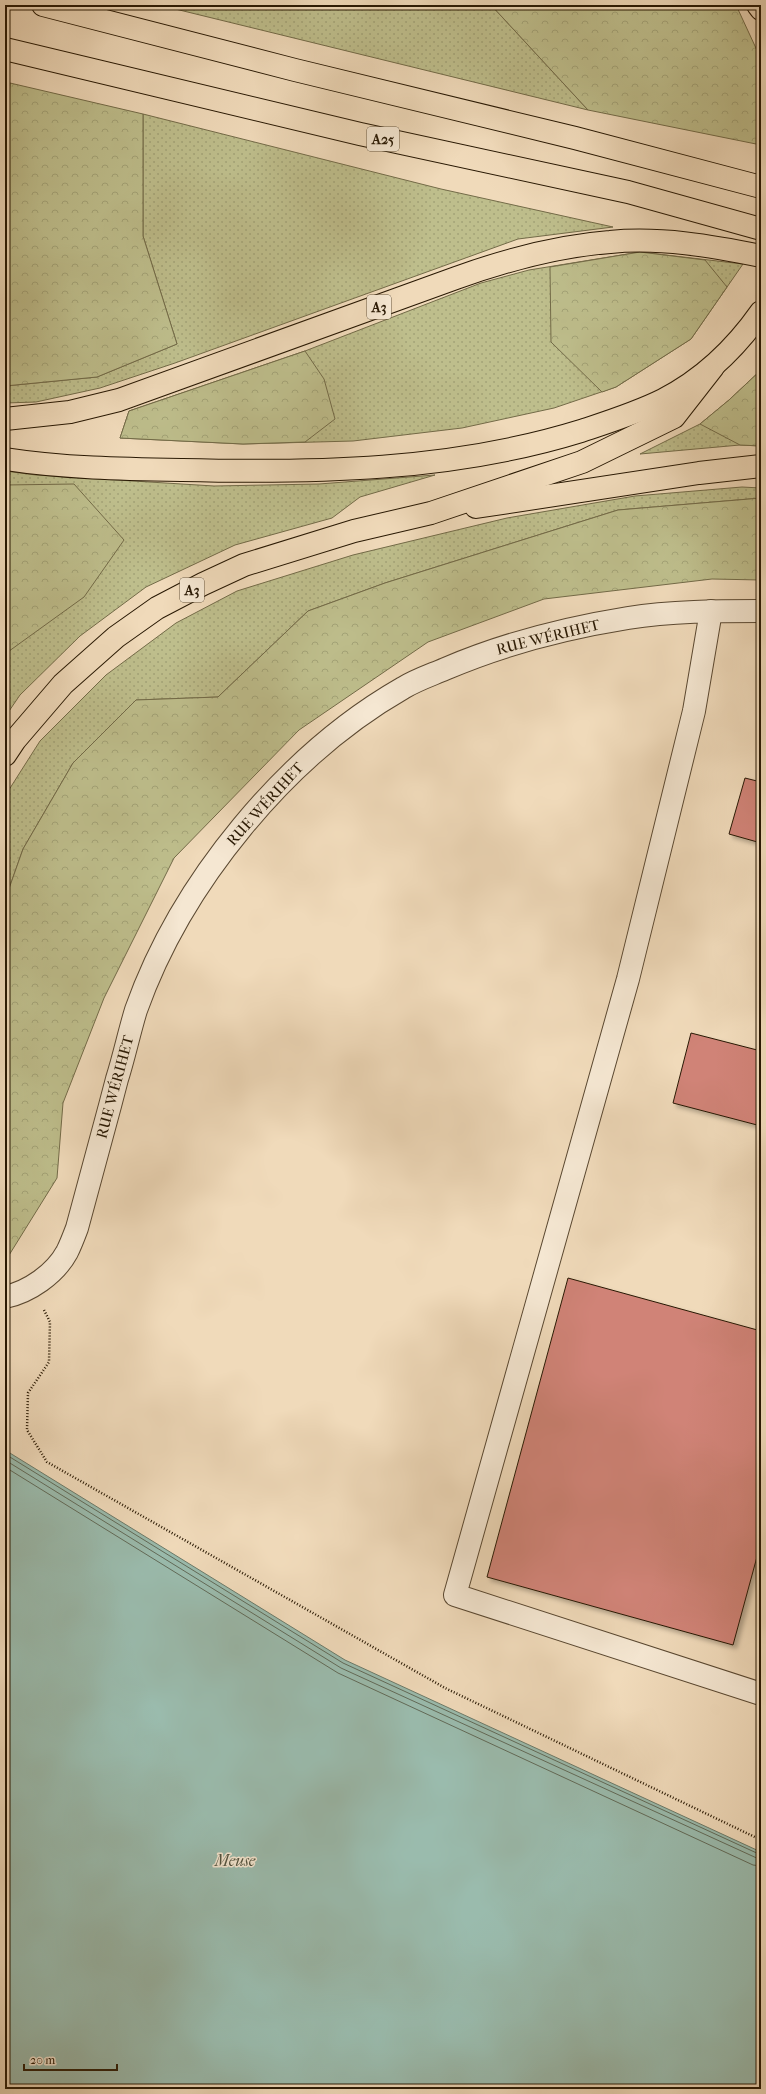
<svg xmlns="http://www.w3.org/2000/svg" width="766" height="2094" viewBox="0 0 766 2094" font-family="'IM FELL French Canon',serif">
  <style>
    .green { fill: url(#green-dots); stroke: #736b48 }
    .forest { fill: url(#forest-crowns); stroke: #736b48 }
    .water { fill: #9abbad; stroke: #6c7a69 }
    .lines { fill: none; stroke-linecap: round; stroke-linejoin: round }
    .shore { stroke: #616a58; stroke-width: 1 }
    .building { fill: #d08377; stroke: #281803; filter: url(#shadow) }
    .minor-casing { stroke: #5a4831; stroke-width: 24 }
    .highway-casing { stroke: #281803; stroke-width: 24 }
    .path { stroke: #281803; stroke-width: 2.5; stroke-dasharray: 1 2; stroke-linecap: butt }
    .minor { stroke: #f5e7d2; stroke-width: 22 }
    .highway { stroke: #f0daba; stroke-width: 22 }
    .labels { text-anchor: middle; stroke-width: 3; stroke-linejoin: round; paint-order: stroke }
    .shield { fill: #f5e7d2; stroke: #665641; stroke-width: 1 }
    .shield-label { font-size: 14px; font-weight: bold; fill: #281803 }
    .street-label { font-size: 15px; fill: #281803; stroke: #f5e7d2 }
    .water-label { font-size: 16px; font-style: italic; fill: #50513e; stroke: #f5e7d2 }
  </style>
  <defs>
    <pattern id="green-dots" width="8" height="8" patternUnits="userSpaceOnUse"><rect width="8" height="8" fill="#bebe8c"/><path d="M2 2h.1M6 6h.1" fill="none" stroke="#a3a377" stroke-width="1.8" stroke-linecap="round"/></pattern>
    <pattern id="forest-crowns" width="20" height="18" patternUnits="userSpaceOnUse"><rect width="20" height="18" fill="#bebe8c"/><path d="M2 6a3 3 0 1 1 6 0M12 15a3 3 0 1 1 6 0" fill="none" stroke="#a3a377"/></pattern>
    <filter id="shadow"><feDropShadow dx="3.5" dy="3.5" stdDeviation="2" flood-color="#0004"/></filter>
  </defs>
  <rect width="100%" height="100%" fill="#f0daba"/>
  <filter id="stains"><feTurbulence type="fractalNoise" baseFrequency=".005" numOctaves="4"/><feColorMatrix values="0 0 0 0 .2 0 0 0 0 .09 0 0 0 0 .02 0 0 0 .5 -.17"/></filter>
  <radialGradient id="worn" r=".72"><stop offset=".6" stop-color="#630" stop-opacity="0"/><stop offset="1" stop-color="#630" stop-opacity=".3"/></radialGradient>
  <g class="green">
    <path d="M159 5H491L588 110Z"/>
    <path d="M5 83H10L5 146Z"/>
    <path d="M143 114 441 189 613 227 518 239 175 363 100 388 36 402 5 403V386L97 377 177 344 143 236Z"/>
    <path d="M640 252 743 264 691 339 616 387 554 408 462 428 353 441 243 444 120 438 129 411 305 351 481 283 529 270Z"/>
    <path d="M761 370V446L740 445 640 454 700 424 729 400Z"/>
    <path d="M5 471 36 475 214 486 319 484 435 475 360 497 332 518 235 545 146 587 80 636 20 695 5 717Z"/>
    <path d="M742 487 761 488V498L618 510 385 583 308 611 218 697 136 700 73 763 23 849 5 900V796L40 741 106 675 176 623 237 591 353 555 507 518 635 496Z"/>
  </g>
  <g class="forest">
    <path d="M491 5H736L761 59V145L588 110Z"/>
    <path d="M10 83 143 114V236L177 344 97 377 5 386V146Z"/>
    <path d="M640 252 705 260 727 287 691 339 616 387 602 392 551 342 550 267Z"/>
    <path d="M305 351 324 379 335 419 305 442 243 444 120 438 129 411Z"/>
    <path d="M761 370V446L740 445 700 424 729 400Z"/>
    <path d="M74 484 124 540 84 597 5 654V485Z"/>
    <path d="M761 498V580L712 579 544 599 428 642 299 730 174 858 104 998 63 1103 57 1178 6 1260 5 1259V900L23 849 73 763 136 700 218 697 308 611 385 583 618 510Z"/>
  </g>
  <path class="water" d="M5 1450 345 1660 761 1852V2089H5Z"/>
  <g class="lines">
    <g class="shore">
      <path d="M5 1454 343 1663 761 1855"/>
      <path d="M5 1460 341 1668 761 1860"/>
      <path d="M5 1467 338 1673 753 1865 761 1866"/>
    </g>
  </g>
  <g class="building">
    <path d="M745 778 761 782V843L729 834Z"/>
    <path d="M691 1033 761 1051V1126L673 1103Z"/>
    <path d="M568 1278 761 1331V1542L733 1645 487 1577Z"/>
  </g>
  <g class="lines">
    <g class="minor-casing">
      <g id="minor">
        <path d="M711 611 694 711 628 979 455 1595 761 1694"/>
        <path d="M5 1297C29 1292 55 1274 67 1252 71 1244 74 1236 77 1228 90 1179 104 1129 117 1079 124 1057 129 1033 136 1010 181 883 286 755 403 688 416 680 431 675 445 669 503 644 566 628 628 618 671 611 717 611 761 611"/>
      </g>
    </g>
    <g class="highway-casing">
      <g id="highway">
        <path d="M43 5 295 70 575 138 761 187"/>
        <path d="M758 5 761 9"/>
        <path d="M5 49 360 134 628 192 761 229"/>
        <path d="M5 419 70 412 119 400 456 278C506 260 557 246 610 242 660 237 712 246 761 256"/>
        <path d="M5 459C63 468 123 469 182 470 315 473 452 471 581 431 608 422 637 413 663 400 704 379 735 349 761 312"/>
        <path d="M476 507 699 473 761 466"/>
        <path d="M5 755 15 740 63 684 116 637 157 608 203 584 244 565 354 531 431 513 582 462 674 417 713 367"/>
      </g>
    </g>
    <path class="path" d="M44 1310 50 1322 49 1362 28 1393 27 1430 47 1462 445 1688 761 1840"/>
    <use href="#minor" class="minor"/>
    <use href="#highway" class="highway"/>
  </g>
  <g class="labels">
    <g class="shield">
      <rect x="367" y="127" width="32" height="24" rx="3"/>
      <rect x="367" y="295" width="24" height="24" rx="3"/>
      <rect x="180" y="578" width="24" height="24" rx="3"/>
    </g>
    <g class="shield-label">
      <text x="383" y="144">A25</text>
      <text x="379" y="312">A3</text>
      <text x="192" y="595">A3</text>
    </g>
    <g class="street-label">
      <text transform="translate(548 637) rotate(-14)" y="5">RUE WÉRIHET</text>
      <text transform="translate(265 804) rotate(-48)" y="5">RUE WÉRIHET</text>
      <text transform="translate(115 1087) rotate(-75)" y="5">RUE WÉRIHET</text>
    </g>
    <g class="water-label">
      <text x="235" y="1866">Meuse</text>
    </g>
  </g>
  <rect width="766" height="2094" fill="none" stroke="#f0daba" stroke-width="20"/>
  <rect x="6" y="6" width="754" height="2082" fill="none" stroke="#281803" stroke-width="2"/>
  <rect x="10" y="10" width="746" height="2074" fill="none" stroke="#281803"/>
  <path d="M24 2064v6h93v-6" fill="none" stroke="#281803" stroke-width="2"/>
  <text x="30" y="2064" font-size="12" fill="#281803" stroke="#f5e7d2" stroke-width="3" paint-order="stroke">20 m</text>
  <rect width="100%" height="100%" filter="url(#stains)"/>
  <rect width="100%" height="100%" fill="url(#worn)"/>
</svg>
